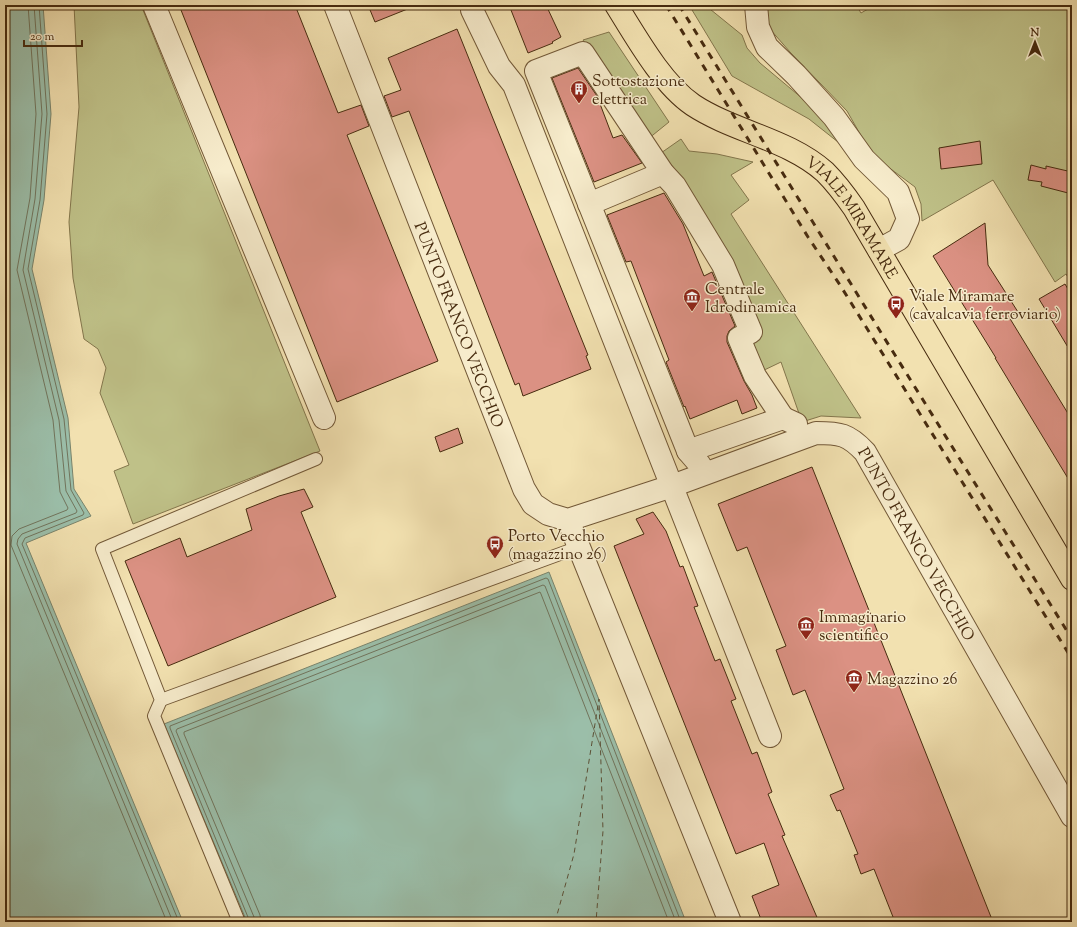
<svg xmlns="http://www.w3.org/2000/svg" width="1077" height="927" viewBox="0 0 1077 927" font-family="'Sorts Mill Goudy',serif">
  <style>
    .green { fill: #bfc188; stroke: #83764c }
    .water { fill: #9bbea9; stroke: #79836b }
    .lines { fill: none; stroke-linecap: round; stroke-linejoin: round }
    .shore { stroke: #71745c; stroke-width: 1 }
    .ferry { stroke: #5c5036; stroke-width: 1; stroke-dasharray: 5 4; stroke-linecap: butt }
    .building { fill: #db9183; stroke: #472b0f }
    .lane-casing { stroke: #725837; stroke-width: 14 }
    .street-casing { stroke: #725837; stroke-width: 24 }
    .primary-casing { stroke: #472b0f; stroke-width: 24 }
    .lane { stroke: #f7eccc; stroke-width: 12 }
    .street { stroke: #f7eccc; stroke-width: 22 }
    .primary { stroke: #f2e1b0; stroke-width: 22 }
    .rail { stroke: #472b0f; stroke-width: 3; stroke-dasharray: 7 7; stroke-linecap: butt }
    .labels { text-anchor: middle; stroke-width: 3; stroke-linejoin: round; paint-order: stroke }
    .poi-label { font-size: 16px; fill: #472b0f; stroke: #f7eccc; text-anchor: start }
    .street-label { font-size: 16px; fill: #472b0f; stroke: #f7eccc }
  </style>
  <rect width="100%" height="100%" fill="#f2e1b0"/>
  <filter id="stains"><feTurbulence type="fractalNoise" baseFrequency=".005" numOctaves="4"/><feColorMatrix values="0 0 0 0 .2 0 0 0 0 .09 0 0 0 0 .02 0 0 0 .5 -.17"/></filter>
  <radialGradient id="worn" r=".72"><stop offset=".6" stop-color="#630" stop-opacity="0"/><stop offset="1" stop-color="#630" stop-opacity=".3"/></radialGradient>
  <g class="green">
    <path d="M74 5H141L320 451 133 524 114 471 129 465 100 393 106 368 98 349 84 339 73 278 69 222 79 107Z"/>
    <path d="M689 5H705L742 35 747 48 760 63 815 109 843 146 809 119 732 76Z"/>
    <path d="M767 5H856L861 13 875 5H1072V284L1066 274 1055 282 993 180 922 221 921 204 915 187 872 155 847 111 790 52 769 28Z"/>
    <path d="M609 32 669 122 648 139 583 40Z"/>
    <path d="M681 139 689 151 717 154 753 162 731 175 749 200 731 214 861 418 821 416 802 422 781 362 758 373 743 339 756 335 661 153Z"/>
  </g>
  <g class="water">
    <path d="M5 5H43L51 114 44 200 32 269 68 418 74 489 91 516 26 543 183 922H5Z"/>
    <path d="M549 572 686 922H247L164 724Z"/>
  </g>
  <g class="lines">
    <g class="shore">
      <path d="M28 5 36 114 30 198 17 270 53 420 60 492 68 508 67 510 19 529 12 536 11 545 167 922"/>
      <path d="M34 5 42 114 35 199 23 270 59 420 66 491 77 511 76 513 22 534 18 539 17 544 173 922"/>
      <path d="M39 5 47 114 40 200 28 269 64 419 71 490 84 513 83 515 25 538 22 544 179 922"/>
      <path d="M250 922 170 728V726L546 578 548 579 681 922"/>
      <path d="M255 922 254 917 176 731 177 729 543 585 545 586 676 922"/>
      <path d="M261 922 260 915 184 734V732L540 592 541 594 669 922"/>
    </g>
    <path class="ferry" d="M555 922 574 854 599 699 603 831 596 922"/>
  </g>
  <g class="building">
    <path d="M179 5H295L338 113 361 105 369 126 347 135 438 361 337 402Z"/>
    <path d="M368 5H415V6L375 22Z"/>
    <path d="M509 5H546L561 37 552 42 553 43 528 53Z"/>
    <path d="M457 29 588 355 586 356 591 369 523 396 519 383 515 385 409 111 392 117 384 96 401 90 388 58Z"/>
    <path d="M578 68 597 96 613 138 622 135 642 163 594 182 552 78Z"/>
    <path d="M980 141 982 164 941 169 939 148Z"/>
    <path d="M1031 165 1046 169V166L1072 172V194L1041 186 1042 182 1028 180Z"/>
    <path d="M664 193 683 224 704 276 712 272 735 326 729 331 727 336V342L744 381 752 395 757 408 742 414 737 400 690 419 685 406 684 407 666 362 669 360 631 261 626 262 607 215Z"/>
    <path d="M985 223 988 265 1018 312 1009 317 1072 420V485L995 358H996L933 256Z"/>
    <path d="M1065 284 1072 296V354L1039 299Z"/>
    <path d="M458 428 463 443 440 452 435 437Z"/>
    <path d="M812 467 993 922H895L874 869 861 874 854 855 858 854 840 810 837 811 830 795 844 789 805 690 793 695 776 650 786 646 747 547 737 551 718 504Z"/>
    <path d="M304 489 313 507 301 512 336 597 168 666 125 561 180 538 187 557 252 530 246 509 279 496Z"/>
    <path d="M653 512 666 531 680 567 683 566 698 606 694 607 715 661 720 659 736 699 731 701 752 754 757 752 772 792 768 794 785 835 782 836 819 922H762L752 896 779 885 764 843 736 854 614 546 644 534 636 519Z"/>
  </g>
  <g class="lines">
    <g class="lane-casing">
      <g id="lane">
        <path d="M161 700 579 547"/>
        <path d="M239 922 154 716 161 700 102 549 316 459"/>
      </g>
    </g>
    <g class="street-casing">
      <g id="street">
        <path d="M154 5 324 418"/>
        <path id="s1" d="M335 5 524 489 533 504 548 514 568 520 672 486 816 433C840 433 848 434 865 452L1072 816"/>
        <path d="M756 5 758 27 767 47 796 75 834 117 864 159 898 192 908 219 899 239 879 250"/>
        <path d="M472 10 499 66 514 85 770 736"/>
        <path d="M589 204 663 173"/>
        <path d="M688 451 783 418 796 424"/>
        <path d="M700 465 688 451 536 71 583 53 663 173 675 186 723 265 751 332 739 338 755 376 783 418"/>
        <path d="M568 520 730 922"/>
      </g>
    </g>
    <g class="primary-casing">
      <g id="primary">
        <path id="s2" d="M616 5C636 37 662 84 693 105 734 132 788 139 825 172 836 183 845 195 854 208L1072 579"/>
      </g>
    </g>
    <use href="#lane" class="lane"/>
    <use href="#street" class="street"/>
    <use href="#primary" class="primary"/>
    <g class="rail">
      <path d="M666 5 808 237 840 285 1072 659"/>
      <path d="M679 5 880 331 1072 639"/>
    </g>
  </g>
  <defs>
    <g id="building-pin" transform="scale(0.9)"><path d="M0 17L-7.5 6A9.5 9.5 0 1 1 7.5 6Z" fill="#8f2418" stroke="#f7eccc"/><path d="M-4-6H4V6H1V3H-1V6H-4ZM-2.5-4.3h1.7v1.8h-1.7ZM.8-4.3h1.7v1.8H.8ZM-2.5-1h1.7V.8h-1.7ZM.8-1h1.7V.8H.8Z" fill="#fff"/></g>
    <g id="museum-pin" transform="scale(0.9)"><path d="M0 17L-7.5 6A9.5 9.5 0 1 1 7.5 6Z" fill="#8f2418" stroke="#f7eccc"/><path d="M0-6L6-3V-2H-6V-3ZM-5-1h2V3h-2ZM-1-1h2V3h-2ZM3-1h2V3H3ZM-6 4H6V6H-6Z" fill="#fff"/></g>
    <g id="bus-pin" transform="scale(0.9)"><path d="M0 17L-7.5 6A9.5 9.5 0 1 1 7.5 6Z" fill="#8f2418" stroke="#f7eccc"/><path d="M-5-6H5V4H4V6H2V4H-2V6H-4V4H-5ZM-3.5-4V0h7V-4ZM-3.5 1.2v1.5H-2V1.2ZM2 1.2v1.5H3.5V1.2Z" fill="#fff"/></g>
  </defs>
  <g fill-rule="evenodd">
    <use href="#building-pin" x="579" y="89"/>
    <use href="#museum-pin" x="692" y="297"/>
    <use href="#bus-pin" x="896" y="304"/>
    <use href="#bus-pin" x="495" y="544"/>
    <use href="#museum-pin" x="806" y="625"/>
    <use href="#museum-pin" x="854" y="678"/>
  </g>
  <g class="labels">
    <g class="poi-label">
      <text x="592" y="86">Sottostazione<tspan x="592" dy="18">elettrica</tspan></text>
      <text x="705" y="294">Centrale<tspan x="705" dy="18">Idrodinamica</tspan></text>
      <text x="909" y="301">Viale Miramare<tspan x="909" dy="18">(cavalcavia ferroviario)</tspan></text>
      <text x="508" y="541">Porto Vecchio<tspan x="508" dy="18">(magazzino 26)</tspan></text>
      <text x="819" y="622">Immaginario<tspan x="819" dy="18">scientifico</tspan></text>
      <text x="867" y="684">Magazzino 26</text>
    </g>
    <g class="street-label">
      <text dy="6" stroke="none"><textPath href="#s2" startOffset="328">VIALE MIRAMARE</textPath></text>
      <text dy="6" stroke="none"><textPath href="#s1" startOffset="343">PUNTO FRANCO VECCHIO</textPath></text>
      <text dy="6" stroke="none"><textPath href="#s1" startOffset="999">PUNTO FRANCO VECCHIO</textPath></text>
    </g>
  </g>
  <rect width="1077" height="927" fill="none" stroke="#f2e1b0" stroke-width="20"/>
  <rect x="6" y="6" width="1065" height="915" fill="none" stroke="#472b0f" stroke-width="2"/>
  <rect x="10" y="10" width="1057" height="907" fill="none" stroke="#472b0f"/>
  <g transform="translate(1035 42)" stroke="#f7eccc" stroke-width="3" paint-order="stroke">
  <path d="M0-3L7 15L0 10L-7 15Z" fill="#472b0f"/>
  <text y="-6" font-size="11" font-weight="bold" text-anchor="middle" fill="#472b0f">N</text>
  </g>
  <path d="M24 40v6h58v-6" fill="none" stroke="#472b0f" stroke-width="2"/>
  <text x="30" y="40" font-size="12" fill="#472b0f" stroke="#f7eccc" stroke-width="3" paint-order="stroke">20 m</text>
  <rect width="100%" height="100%" filter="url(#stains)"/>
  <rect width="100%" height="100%" fill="url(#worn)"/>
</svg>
